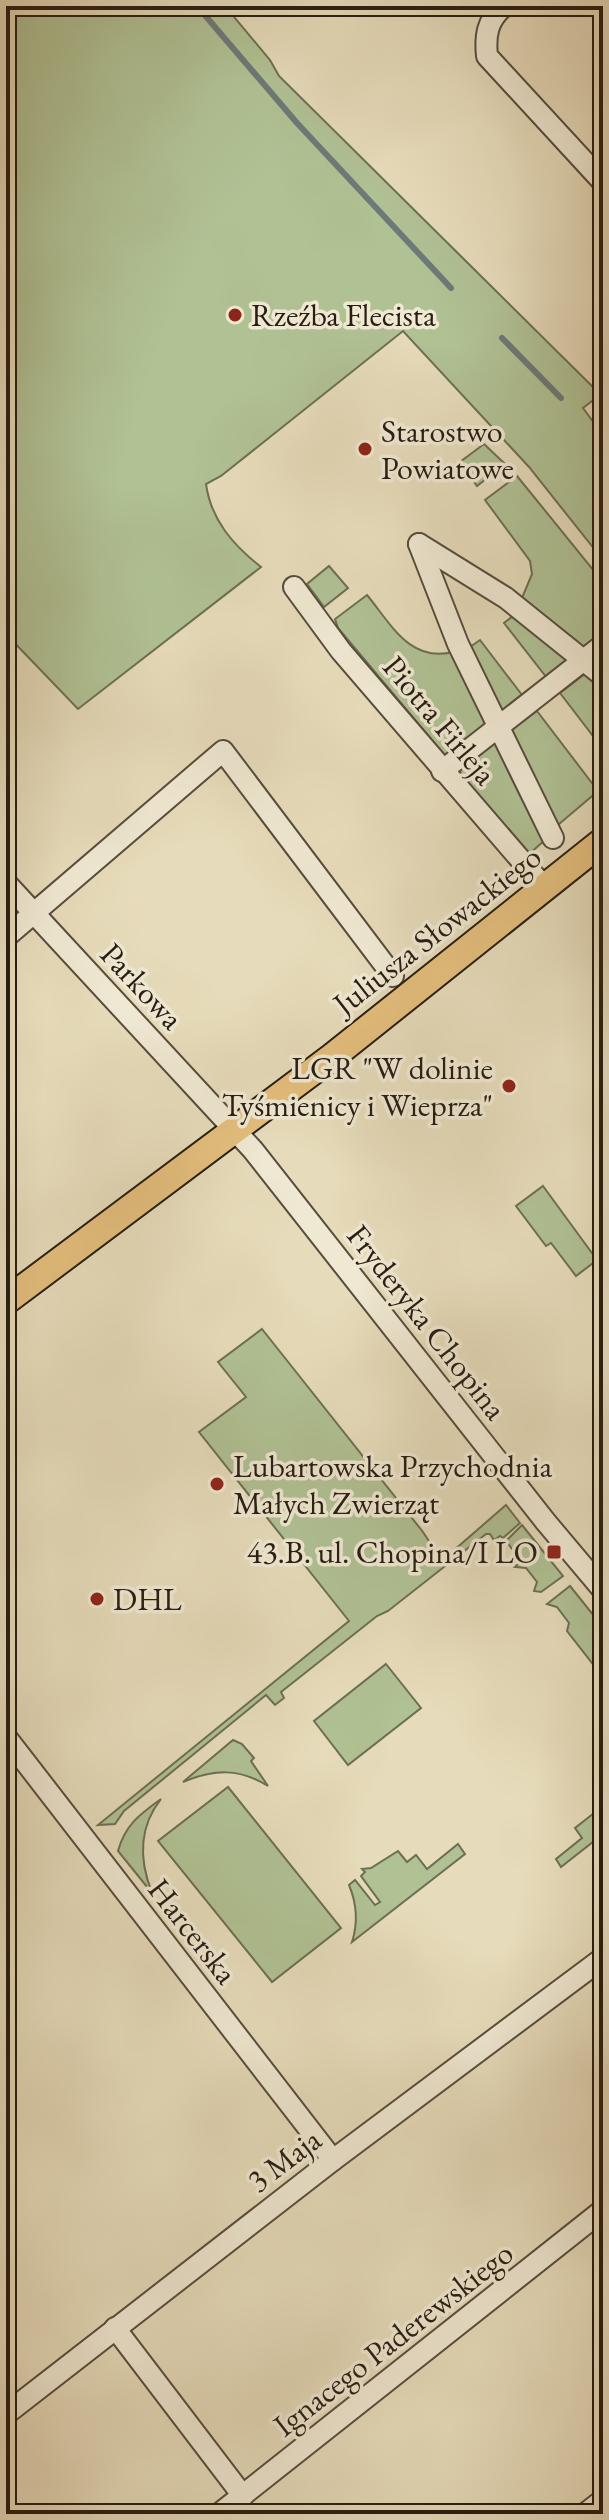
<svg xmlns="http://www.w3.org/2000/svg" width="609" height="2520" viewBox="0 0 609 2520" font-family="'EB Garamond',serif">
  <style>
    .green { fill: #b0c194; stroke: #6c6f54; stroke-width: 2 }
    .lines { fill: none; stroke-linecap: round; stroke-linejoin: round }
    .stream { stroke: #6d7a78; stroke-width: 6 }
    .minor-casing { stroke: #574c3d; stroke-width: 24 }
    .major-casing { stroke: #271d13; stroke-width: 30 }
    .minor { stroke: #efe8d2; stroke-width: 20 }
    .major { stroke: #e3be7d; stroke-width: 26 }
    .poi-dot { fill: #8f2418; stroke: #efe8d2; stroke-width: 3 }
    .labels { text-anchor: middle; stroke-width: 7; stroke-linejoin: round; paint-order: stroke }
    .poi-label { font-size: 32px; fill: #271d13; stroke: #efe8d2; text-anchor: start }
    .street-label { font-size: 32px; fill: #271d13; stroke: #efe8d2 }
  </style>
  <rect width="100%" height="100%" fill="#e6dbba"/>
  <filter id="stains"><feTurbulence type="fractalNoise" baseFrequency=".0025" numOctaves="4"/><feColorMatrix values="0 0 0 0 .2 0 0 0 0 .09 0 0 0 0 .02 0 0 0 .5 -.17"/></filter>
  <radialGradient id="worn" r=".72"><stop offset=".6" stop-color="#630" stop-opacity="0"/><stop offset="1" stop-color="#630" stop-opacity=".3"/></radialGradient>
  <g class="green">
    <path d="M6 6H225L270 60 279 76 598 392 596 398 583 408 603 435V560L529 467 403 331 221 476 206 484C211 520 233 545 261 567L78 709 6 634Z"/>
    <path d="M484 444 505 464 477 486 460 462Z"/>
    <path d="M517 476 603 582V636L584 650 522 598 532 574 530 561 485 500Z"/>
    <path d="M329 566 348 588 324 607 307 584Z"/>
    <path d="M367 595C391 624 410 663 453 652L489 725 447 758 338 628 335 619Z"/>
    <path d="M513 616 569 660 547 678 504 623Z"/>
    <path d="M480 640 522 695 501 711 470 647Z"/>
    <path d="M586 673 603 687V749L560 693Z"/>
    <path d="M537 711 598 791 558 825 511 730Z"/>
    <path d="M495 741 545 840 528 855 457 771Z"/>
    <path d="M543 1186 597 1260 576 1276 551 1243 546 1246 516 1206Z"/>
    <path d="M262 1329 423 1532 438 1555 453 1551 506 1505 520 1523 503 1538 500 1536 494 1540 490 1534H486L388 1611 377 1616 281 1692 284 1698 275 1705 266 1695 124 1811 115 1824 98 1825 349 1621 199 1432 246 1397 218 1362Z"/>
    <path d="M522 1525 563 1576 541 1592 534 1591 537 1582 526 1568 515 1567 521 1561 506 1541Z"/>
    <path d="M570 1586 603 1627V1677L567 1631 569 1623 557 1607 547 1604Z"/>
    <path d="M386 1664 421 1708 348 1765 314 1721Z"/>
    <path d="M233 1740 242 1744 254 1758 251 1761 268 1786C239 1768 214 1769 183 1782Z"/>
    <path d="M228 1787 341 1928 272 1982 158 1841Z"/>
    <path d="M161 1799C138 1828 139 1860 152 1893L118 1851C125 1825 140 1814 161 1799Z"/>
    <path d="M603 1806V1834L561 1867 556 1859 582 1838 575 1828Z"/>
    <path d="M458 1844 465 1854 352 1942C358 1923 357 1904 349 1885L355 1880 375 1905 380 1902 361 1876 365 1872 362 1869 371 1868 398 1851 407 1862 416 1855 427 1869Z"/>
  </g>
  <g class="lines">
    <g class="stream">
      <path d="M197 6 297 123 451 288"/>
      <path d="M502 338 561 398"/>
    </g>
    <g class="minor-casing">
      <g id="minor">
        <path d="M504 6C487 20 485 36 487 56L603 182"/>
        <path d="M419 544 458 644 553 838"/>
        <path d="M419 544 506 598 603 676"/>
        <path d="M294 587 341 651 545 888"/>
        <path d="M442 771 603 645"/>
        <path d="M6 883 253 1150 545 1521 603 1590"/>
        <path d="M6 937 223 751 393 976"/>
        <path d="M6 1737 333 2160"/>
        <path d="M115 2328 243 2496"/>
        <path d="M6 2414 333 2160 603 1958"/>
        <path d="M219 2514 603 2210"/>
        <path d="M585 2514 603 2500"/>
      </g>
    </g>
    <g class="major-casing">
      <path id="major" d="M6 1301 332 1057 603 841"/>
    </g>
    <use href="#minor" class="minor"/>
    <use href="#major" class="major"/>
  </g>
  <g class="poi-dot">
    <circle cx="235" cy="315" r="8"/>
    <circle cx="365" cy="449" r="8"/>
    <circle cx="509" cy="1086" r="8"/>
    <circle cx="217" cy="1484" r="8"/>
    <rect x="546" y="1544" width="16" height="16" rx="4"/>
    <circle cx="97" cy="1599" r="8"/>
  </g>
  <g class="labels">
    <g class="poi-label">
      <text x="251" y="326">Rzeźba Flecista</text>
      <text x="381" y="442">Starostwo<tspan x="381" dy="37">Powiatowe</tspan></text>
      <text x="493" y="1079" text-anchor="end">LGR "W dolinie<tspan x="493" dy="37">Tyśmienicy i Wieprza"</tspan></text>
      <text x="233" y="1477">Lubartowska Przychodnia<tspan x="233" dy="37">Małych Zwierząt</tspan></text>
      <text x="538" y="1563" text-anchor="end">43.B. ul. Chopina/I LO</text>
      <text x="113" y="1610">DHL</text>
    </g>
    <g class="street-label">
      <text transform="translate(440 720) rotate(50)" y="11">Piotra Firleja</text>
      <text transform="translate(437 930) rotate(-38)" y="11">Juliusza Słowackiego</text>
      <text transform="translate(142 986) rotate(47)" y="11">Parkowa</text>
      <text transform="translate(427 1322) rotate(52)" y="11">Fryderyka Chopina</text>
      <text transform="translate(193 1931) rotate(52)" y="11">Harcerska</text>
      <text transform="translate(284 2160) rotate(-37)" y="11">3 Maja</text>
      <text transform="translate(393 2339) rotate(-38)" y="11">Ignacego Paderewskiego</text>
    </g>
  </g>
  <rect width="609" height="2520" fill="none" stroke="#e6dbba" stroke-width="32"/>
  <rect x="8" y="8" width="593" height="2504" fill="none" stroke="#271d13" stroke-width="4"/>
  <rect x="16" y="16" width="577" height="2488" fill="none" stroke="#271d13" stroke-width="2"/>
  <rect width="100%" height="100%" filter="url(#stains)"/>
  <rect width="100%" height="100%" fill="url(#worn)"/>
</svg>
